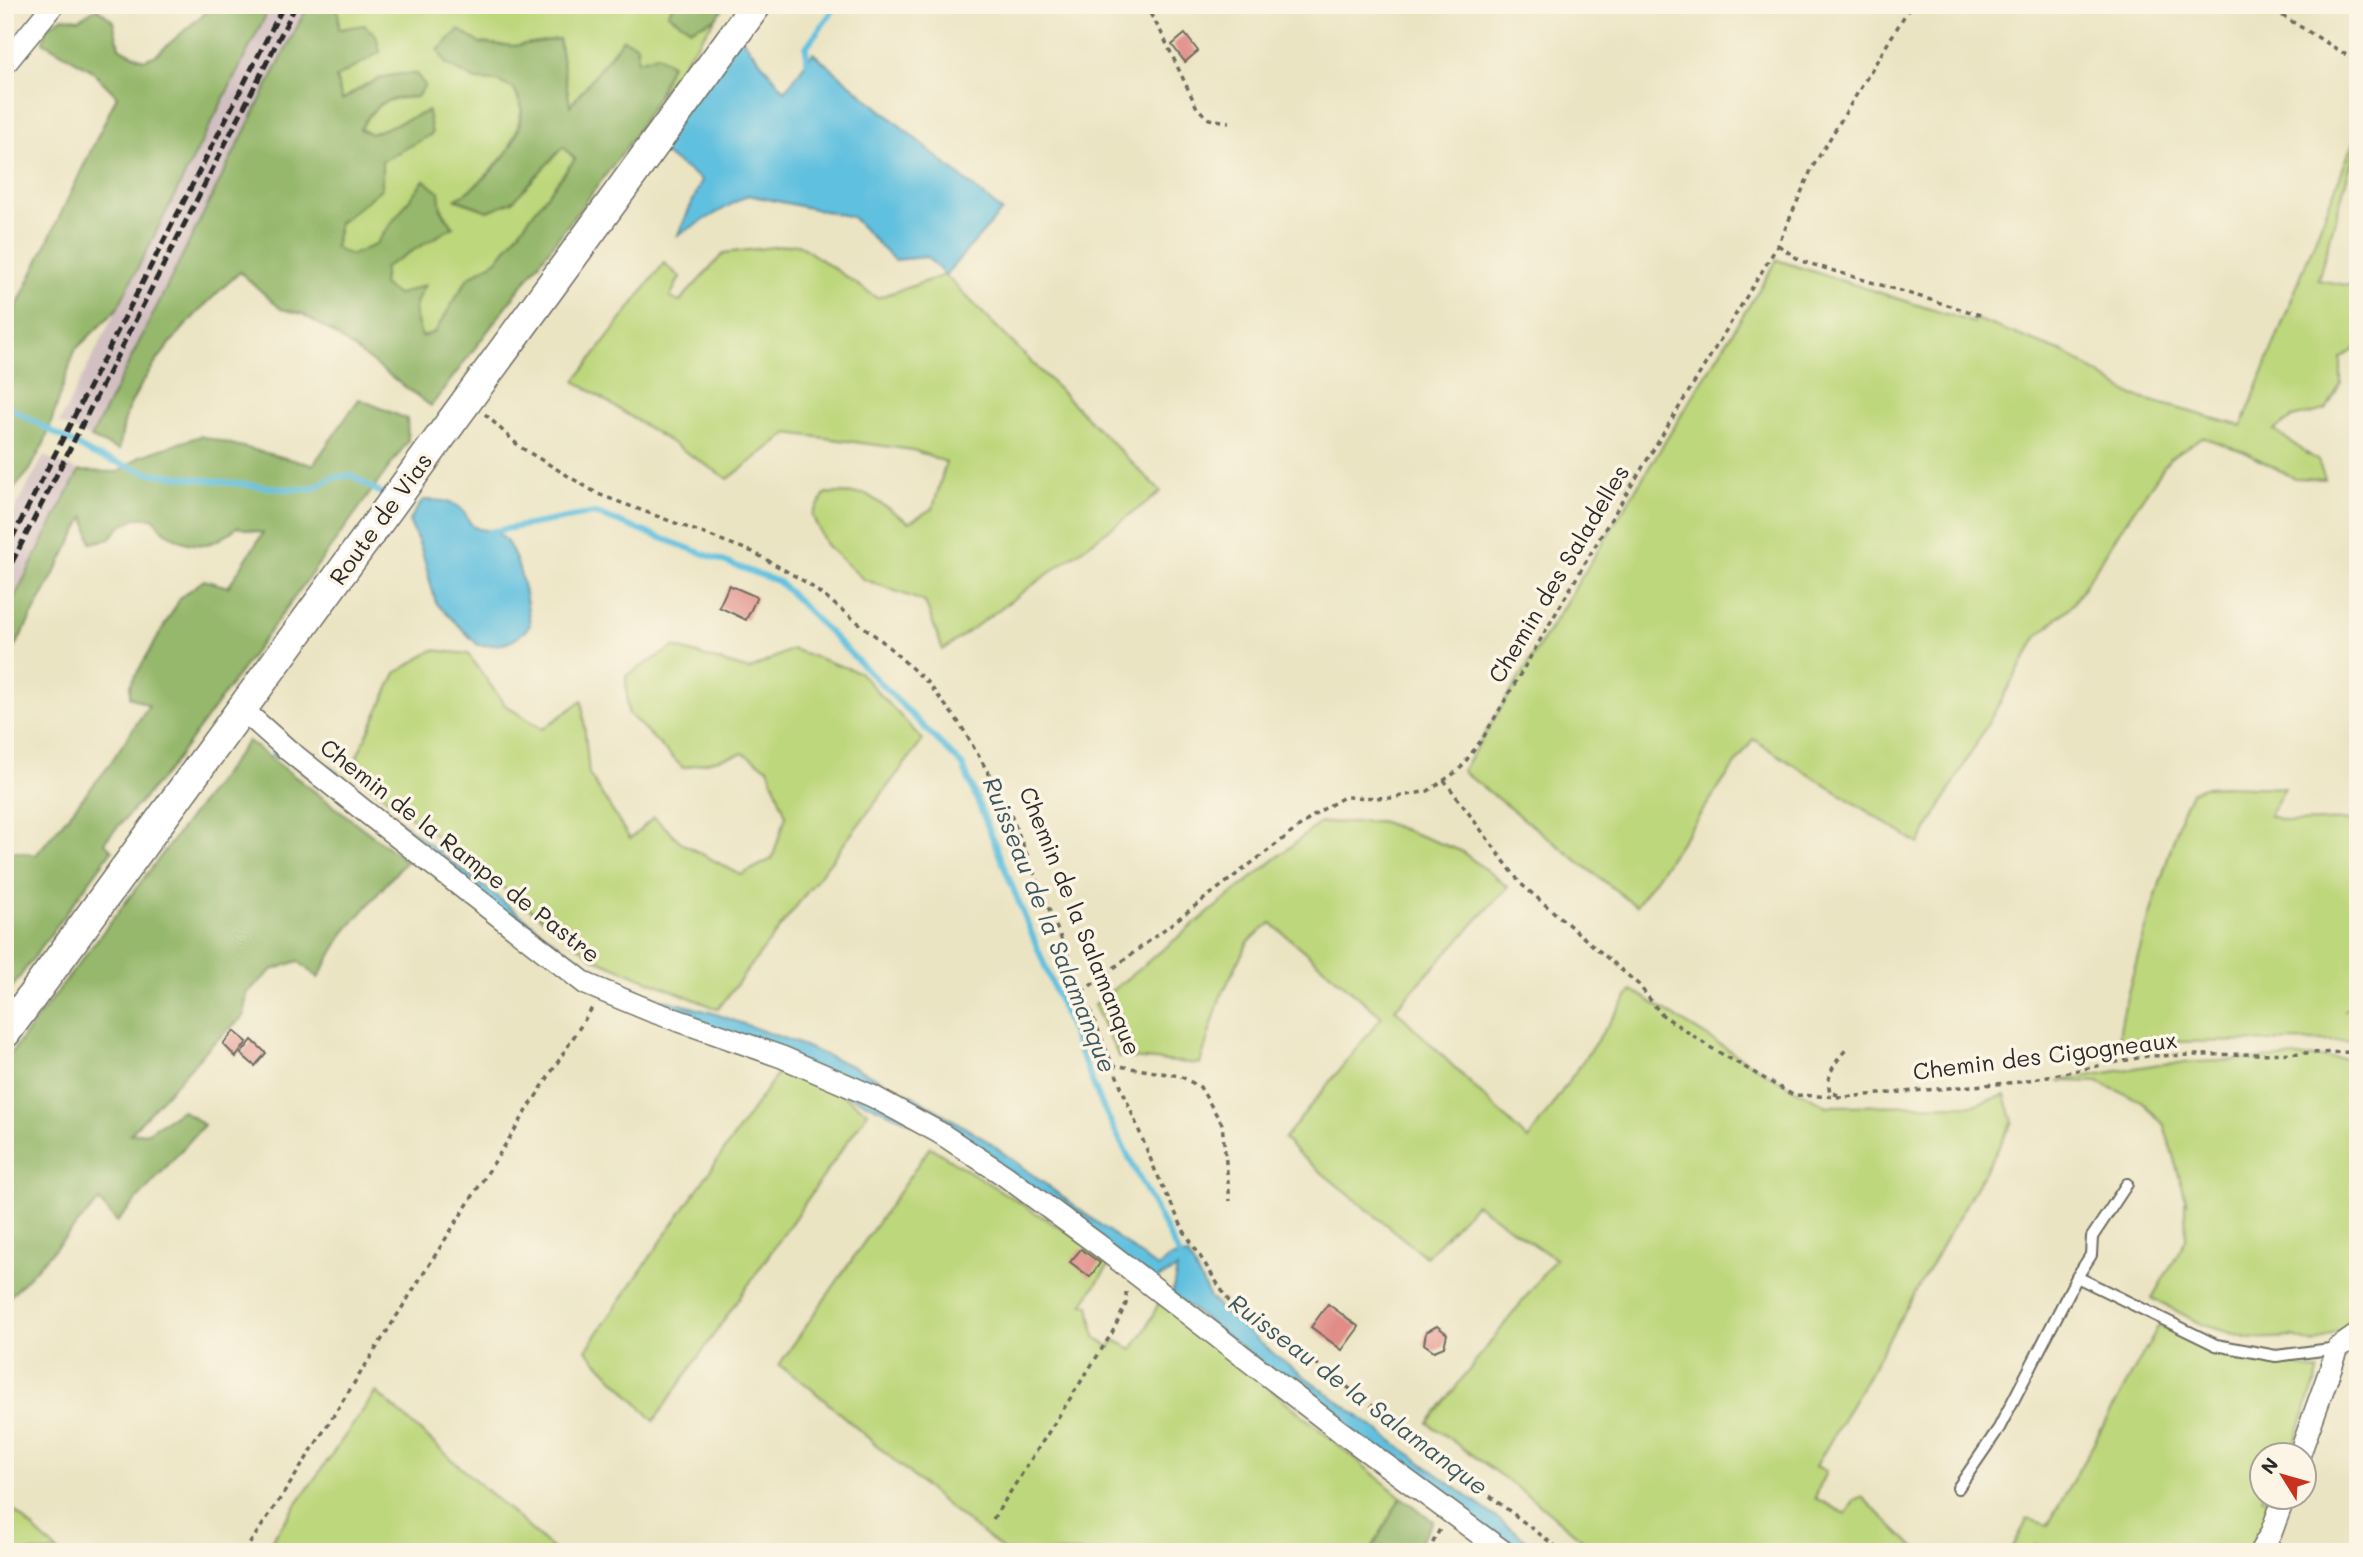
<svg xmlns="http://www.w3.org/2000/svg" width="2363" height="1557" viewBox="0 0 2363 1557" font-family="Mali,sans-serif">
  <style>
    .industrial { fill: #d2bfc1 }
    .green { fill: #bdd77c; stroke: #748154; stroke-width: 2 }
    .forest { fill: #96b86c; stroke: #60724c; stroke-width: 2 }
    .water { fill: #61c0df; stroke: #467685; stroke-width: 2 }
    .lines { fill: none; stroke-linecap: round; stroke-linejoin: round }
    .stream { stroke: #61c0df; stroke-width: 6 }
    .building { fill: #e18c87 }
    .service-casing { stroke: #6e6c60; stroke-width: 14 }
    .minor-casing { stroke: #6e6c60; stroke-width: 24 }
    .secondary-casing { stroke: #6e6c60; stroke-width: 33 }
    .path { stroke: #6e6c60; stroke-width: 3.5; stroke-dasharray: 5 5; stroke-linecap: butt }
    .service { stroke: #fff; stroke-width: 10 }
    .minor { stroke: #fff; stroke-width: 21 }
    .secondary { stroke: #fff; stroke-width: 30 }
    .rail { stroke: #2b2b2b; stroke-width: 5; stroke-dasharray: 10 5; stroke-linecap: butt }
    .labels { text-anchor: middle; stroke-width: 7; stroke-linejoin: round; paint-order: stroke }
    .street-label { font-size: 23px; fill: #2b2b2b; stroke: #fcf5e5 }
    .water-label { font-size: 24px; font-style: italic; fill: #3b5861; stroke: #fcf5e5 }
  </style>
  <rect width="100%" height="100%" fill="#fcf5e5"/>
  <filter id="ink" filterUnits="userSpaceOnUse"><feTurbulence type="fractalNoise" baseFrequency=".0143" numOctaves="2"/><feDisplacementMap in="SourceGraphic" scale="14" xChannelSelector="R" yChannelSelector="G"/><feConvolveMatrix kernelMatrix="1 2 1 2 8 2 1 2 1" color-interpolation-filters="sRGB"/></filter>
  <filter id="wash" filterUnits="userSpaceOnUse"><feTurbulence type="fractalNoise" baseFrequency=".00686" numOctaves="4" result="noise"/><feDisplacementMap in="SourceGraphic" scale="28" xChannelSelector="R" yChannelSelector="G"/><feGaussianBlur stdDeviation="1.57" result="paint"/><feColorMatrix in="noise" values="0 0 0 0 0 0 0 0 0 0 0 0 0 0 0 0 0 1.4 0 .05"/><feComposite in="paint" operator="in"/></filter>
  <g filter="url(#wash)">
    <rect width="100%" height="100%" fill="#ebe4c3"/>
    <g class="industrial">
      <path d="M271 5H308L91 438 59 423Z"/>
      <path d="M44 456 79 471 5 616V527Z"/>
    </g>
    <g class="green">
      <path d="M338 5H673L668 14 691 29 716 18 657 98 671 64 570 106 559 39 513 46 480 43 458 30 476 80 497 81 514 89 522 108 517 129 508 151 478 185 456 200 488 211 513 201 563 146 575 159 497 260 468 278 435 332 422 337C414 313 411 309 424 286L397 295 383 285 385 267 453 227 424 180 375 245 351 256 335 249 339 223 382 188V161L432 134 427 112 371 134 359 130C377 102 384 98 417 97L366 84 342 100 336 78 380 51 339 29Z"/>
      <path d="M2358 130V139L2318 280 2358 287V347L2341 359V383L2326 410 2292 418 2274 430 2318 461 2325 479 2294 478 2245 452 2202 437 2170 458 2121 529 2073 604 2038 636 1919 844 1753 739 1636 906 1462 771 1777 260 1974 323 1976 319 2065 353 2133 396 2242 426Z"/>
      <path d="M798 244 877 298 945 275 1161 492 943 650 925 602 863 579 826 545 812 515 826 493 866 494 909 522 933 508 946 462 913 450 788 433 728 479 575 381 664 263 680 277 670 297 679 302 724 253Z"/>
      <path d="M674 647 749 670 792 649 859 672 923 740 718 1009 595 959 367 783 357 756 396 673 433 650 468 654 505 705 542 729 582 701 589 774 630 839 654 817 683 844 741 875 772 859 786 816 768 768 743 753 683 768 628 713 626 676Z"/>
      <path d="M2225 786 2285 788 2269 816 2291 822 2358 820V1002L2343 1011 2358 1004V1041L2120 1042C2114 1020 2172 847 2182 812L2191 792 2204 787Z"/>
      <path d="M1380 821 1461 851 1508 887 1395 1009 1528 1140 1632 990 1769 1075 1827 1106 1973 1105 2005 1095 2013 1122 1816 1466 1826 1471 1815 1498 1846 1514 1854 1501 1862 1497 1919 1552H1597L1537 1502 1428 1423 1555 1259 1476 1204 1426 1257 1300 1155 1284 1139 1382 1017 1271 923 1248 942 1220 998 1200 1064 1119 1057 1094 1005 1320 823Z"/>
      <path d="M2298 1057 2358 1059V1324L2342 1329 2314 1344 2294 1337 2250 1339 2201 1324 2152 1298 2186 1239 2185 1202 2187 1203 2164 1125 2142 1101 2097 1082 2058 1081 2159 1064Z"/>
      <path d="M784 1064 827 1085 868 1112 654 1421 586 1350Z"/>
      <path d="M930 1147 1112 1260 1083 1304 1089 1305 1095 1337 1110 1347 1115 1340 1132 1349 1147 1327 1161 1298 1401 1497 1370 1552H1006L946 1505 808 1386 779 1365Z"/>
      <path d="M2159 1325 2199 1347 2319 1371 2291 1455 2262 1456V1498H2274L2262 1531 2248 1552H2045L2037 1545 2034 1552H2010L2028 1519 2048 1525Z"/>
      <path d="M376 1392 556 1552H263Z"/>
      <path d="M5 1502 58 1552H5Z"/>
    </g>
    <g class="forest">
      <path d="M214 5H271L117 309 75 350 45 441 30 470 5 499V320L13 314 117 96 91 70 43 42 46 28 63 17 79 19 97 8 113 21 119 47 144 60 156 55Z"/>
      <path d="M308 5H338L339 29 364 25 376 35 380 52 336 78 342 100C369 83 382 72 416 74L425 85 417 97C384 98 377 101 360 129L371 134 428 111 432 134 382 161V188L339 223 335 248 351 255 375 245 424 180 439 192 441 210 453 227 385 267 383 285 397 295 425 285C411 308 413 313 422 337L435 332 468 278 497 260 575 159 563 147 513 201 488 211 456 199C485 181 521 148 522 110 522 103 517 95 514 89L497 81 476 80 446 64 438 50 459 30 480 43 513 46 559 39 570 106 623 39 637 45 638 61 657 55 671 64 657 98 629 144 431 406 330 331 302 314 281 309 240 272C197 310 154 355 129 407 123 420 122 436 119 450L91 438Z"/>
      <path d="M673 5H726L716 18 691 29 668 14Z"/>
      <path d="M359 399 407 419 408 441 168 771 104 842 112 850 5 997V850L36 855 105 771 149 705 130 697V685L181 597 204 580 228 587 263 533 237 527C231 532 224 537 218 540 194 552 167 538 153 518H136L120 527 109 539 91 543 85 516 5 666V616L79 471 118 472 141 456 200 436 313 465Z"/>
      <path d="M248 741 406 861 344 933 318 978 298 961 272 970 247 993 244 1016 210 1046 130 1134 148 1132 182 1110 204 1125 117 1222 99 1201 5 1302V1061Z"/>
      <path d="M1401 1497 1433 1521 1414 1552H1370Z"/>
    </g>
    <g class="water">
      <path d="M739 35 785 91 813 53 1002 211 945 275 927 257 894 260 852 217 748 195 678 235 702 180 654 147Z"/>
      <path d="M423 500C438 500 454 500 464 512 467 516 468 522 473 526 480 532 491 528 498 533 519 547 527 601 530 625 514 645 503 646 478 645L436 603 421 548 409 521Z"/>
      <path d="M285 735 305 757 309 751 589 968 651 996 713 1013 794 1042 854 1067 913 1096 986 1140 1158 1268 1169 1258 1188 1255 1209 1296 1220 1309 1274 1354 1543 1552H1509L1172 1294 1177 1269 1151 1282 967 1146 625 1000 279 755 276 758 272 755Z"/>
    </g>
    <g class="lines">
      <g class="stream">
        <path d="M807 62 806 47 837 5"/>
        <path d="M5 405 94 455 149 473 284 489H311L332 478 351 475 387 497"/>
        <path d="M489 532 594 513 779 582 963 766 1101 1103 1182 1261"/>
      </g>
    </g>
    <g id="blocks">
      <g class="building">
        <path d="M1185 34 1198 51 1185 62 1172 45Z"/>
        <path d="M729 585 757 597 746 620 719 607Z"/>
        <path d="M234 1031 247 1042 236 1057 223 1044Z"/>
        <path d="M252 1040 266 1053 255 1066 241 1054Z"/>
        <path d="M1081 1249 1100 1263 1090 1277 1070 1262Z"/>
        <path d="M1328 1304 1359 1327 1342 1350 1311 1327Z"/>
        <path d="M1437 1326 1447 1334 1444 1347 1434 1351 1424 1344 1426 1332Z"/>
      </g>
    </g>
  </g>
  <g filter="url(#ink)">
    <use href="#blocks" fill-opacity="0" stroke="#6e6c60" stroke-width="2"/>
    <g class="lines">
      <g class="service-casing">
        <g id="service">
          <path d="M2077 1277 2216 1345 2276 1356 2338 1348"/>
          <path d="M1958 1488 1999 1428 2077 1277 2091 1255 2092 1237 2127 1184"/>
        </g>
      </g>
      <g class="minor-casing">
        <g id="minor">
          <path d="M5 64 53 5"/>
          <path d="M242 709 288 750 367 813 586 984 651 1011 782 1057 872 1096 940 1133 1004 1175 1104 1249 1341 1432 1504 1552"/>
          <path d="M2299 1456 2338 1348 2358 1334"/>
          <path d="M2260 1552 2271 1533 2284 1498"/>
        </g>
      </g>
      <g class="secondary-casing">
        <path id="secondary" d="M5 1033 756 5"/>
      </g>
      <g class="path">
        <path d="M1145 5 1161 32 1197 108 1209 119 1229 122"/>
        <path d="M2265 5 2358 62"/>
        <path d="M1778 245 1801 261 1984 316"/>
        <path d="M485 414 520 447 598 494 753 552 807 583 882 641 928 683 960 724 1006 803 1155 1170 1184 1231 1228 1300 1333 1376 1563 1552"/>
        <path d="M1444 780 1521 884 1639 985 1661 1014 1708 1046 1793 1095 1844 1097 2019 1082 2147 1056 2358 1052"/>
        <path d="M1082 992 1320 811 1344 797 1392 798 1428 791 1459 770 1483 738 1605 529 1778 245 1812 168 1911 5"/>
        <path d="M1112 1065 1180 1076 1200 1087 1222 1124 1230 1201"/>
        <path d="M1838 1095 1830 1092C1825 1074 1836 1062 1847 1048"/>
        <path d="M993 1519 1112 1333 1126 1304V1291"/>
        <path d="M244 1552 292 1481 592 1008"/>
        <path d="M1428 1552 1440 1529"/>
      </g>
      <use href="#service" class="service"/>
      <use href="#minor" class="minor"/>
      <use href="#secondary" class="secondary"/>
      <g class="rail">
        <path d="M5 552 284 5"/>
        <path d="M5 576 296 5"/>
      </g>
    </g>
  </g>
  <g class="labels">
    <g class="street-label">
      <text transform="translate(381 519) rotate(-54)" y="8">Route de Vias</text>
      <text transform="translate(1559 574) rotate(-59)" y="8">Chemin des Saladelles</text>
      <text transform="translate(460 851) rotate(38)" y="8">Chemin de la Rampe de Pastre</text>
      <text transform="translate(1080 921) rotate(68)" y="8">Chemin de la Salamanque</text>
      <text transform="translate(2045 1056) rotate(-7)" y="8">Chemin des Cigogneaux</text>
    </g>
    <g class="water-label">
      <text transform="translate(1049 925) rotate(68)" y="8">Ruisseau de la Salamanque</text>
      <text transform="translate(1358 1395) rotate(37)" y="8">Ruisseau de la Salamanque</text>
    </g>
  </g>
  <rect width="2363" height="1557" fill="none" stroke="#fcf5e5" stroke-width="28"/>
  <g transform="translate(2283 1476) rotate(307)"><circle r="33" fill="#fcf5e5" stroke="#a8a49b" stroke-width="2"/>
  <path d="M0-5L12 26L0 18L-12 26Z" fill="#c8321e"/>
  <text y="-10" font-size="19" font-weight="bold" text-anchor="middle" fill="#2b2b2b">N</text>
  </g>
</svg>
